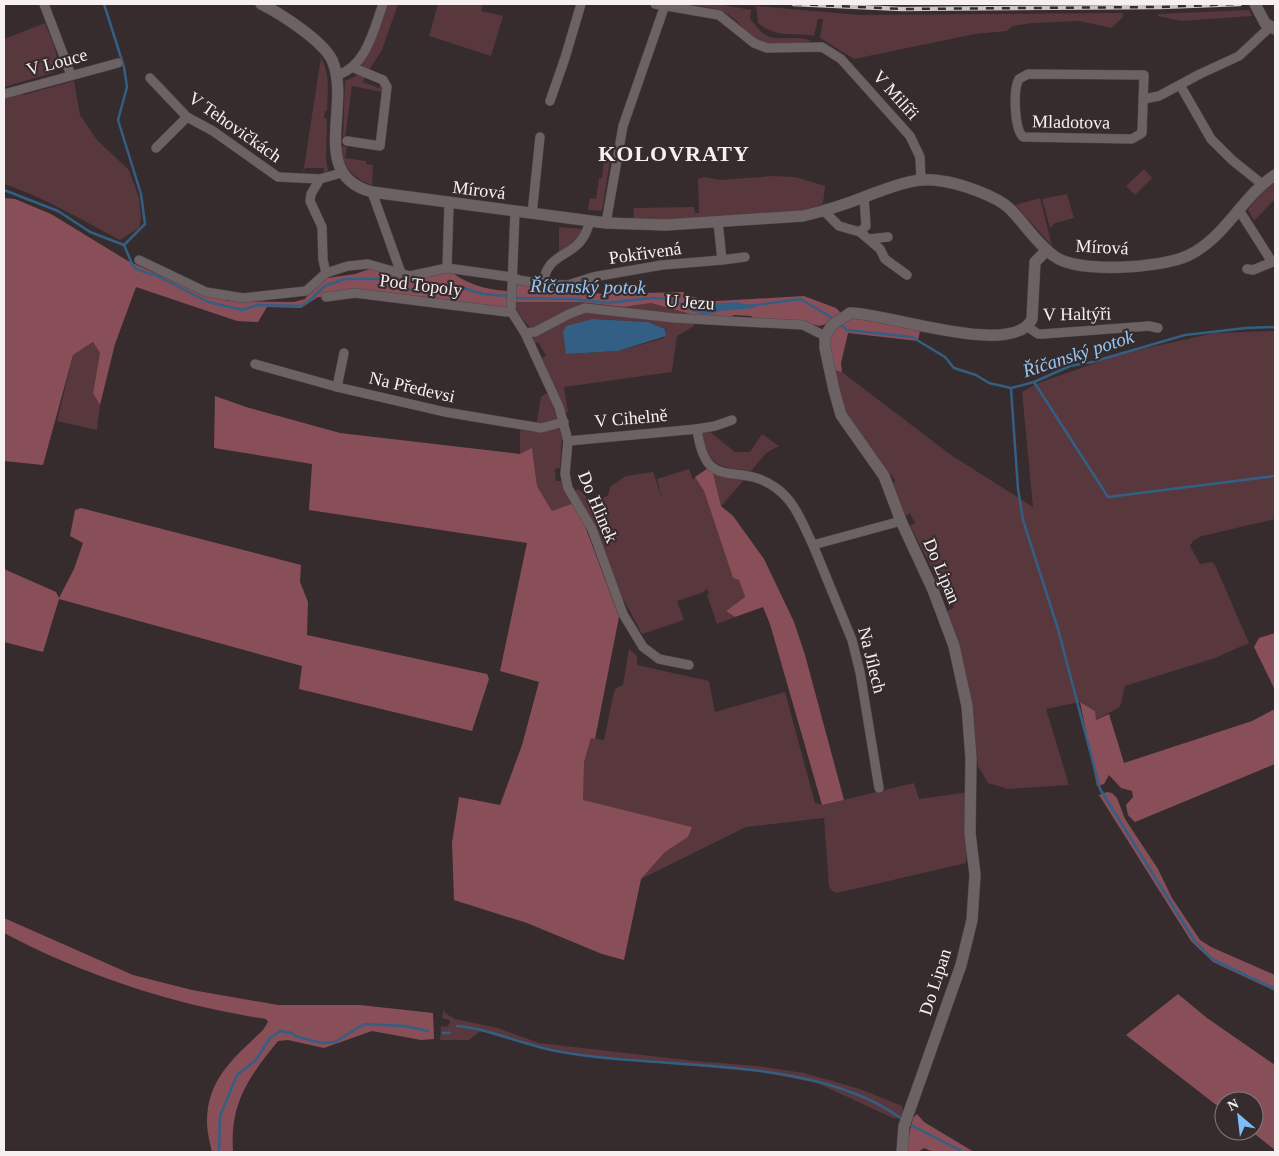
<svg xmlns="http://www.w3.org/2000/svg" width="1279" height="1156" viewBox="0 0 1279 1156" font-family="'Times New Roman',serif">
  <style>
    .green { fill: #58373d; fill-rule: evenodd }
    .forest { fill: #894f59 }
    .water { fill: #335f84 }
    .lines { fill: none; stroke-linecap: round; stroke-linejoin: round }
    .stream { stroke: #335f84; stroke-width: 2.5 }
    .minor-casing { stroke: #51494a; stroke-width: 10 }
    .tertiary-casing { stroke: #51494a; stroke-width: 12 }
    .minor { stroke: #6d6263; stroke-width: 9 }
    .tertiary { stroke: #6d6263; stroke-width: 11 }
    .rail-casing { stroke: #cbc3c4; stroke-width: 4.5 }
    .rail { stroke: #362c2d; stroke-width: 2.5; stroke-dasharray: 8; stroke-linecap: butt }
    .labels { text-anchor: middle; stroke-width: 4.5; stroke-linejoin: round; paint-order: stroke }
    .street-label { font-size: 18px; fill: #f7f0f1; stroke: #362c2d }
    .water-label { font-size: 19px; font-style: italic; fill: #93c7f6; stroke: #362c2d }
    .district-label { font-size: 22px; font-weight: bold; letter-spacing: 1px; fill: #f7f0f1; stroke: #362c2d }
  </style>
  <rect width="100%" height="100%" fill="#362c2d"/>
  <g class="green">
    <path d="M388 4H398L382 50 369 70 362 67 361 64 377 34Z"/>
    <path d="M438 4H483L481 11 503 16 491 56 429 36Z"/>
    <path d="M685 4H718L751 10 750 19C755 23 758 30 764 34 778 43 797 34 812 41 797 43 781 47 766 44 751 40 744 27 733 18 719 7 702 7 685 4Z"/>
    <path d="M756 6 859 15 1123 13V17L1111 28 1079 21 1033 23 1013 26 1007 31 975 34 854 59 820 38 823 19H818L814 36C792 32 777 39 758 23Z"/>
    <path d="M1249 10 1252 16 1181 21 1158 16V14Z"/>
    <path d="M45 23C50 37 65 63 52 73L4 87V39Z"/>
    <path d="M321 57C330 73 328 93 327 111H325L324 118 327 119 326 160 328 171 324 174V168H305L303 174Z"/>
    <path d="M360 70 367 73 363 82 379 88 383 80 381 89 387 90 382 92 352 86 345 138 343 137 345 81 356 76Z"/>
    <path d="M74 81 80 115 97 140 129 170 139 198 141 219 139 228 120 240C82 220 45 198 4 184V97L22 92 23 95Z"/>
    <path d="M342 146 347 147 345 158 366 161V164L373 165 372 185C354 179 341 166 342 146Z"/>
    <path d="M604 160 610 161 602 211 588 210 590 198 596 199 599 178H602Z"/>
    <path d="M1144 169 1152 178 1135 195 1126 186Z"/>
    <path d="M773 176 795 177 825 186 823 204 802 211 664 220H633L634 208 694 207 695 213H699L698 179 704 177 720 180Z"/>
    <path d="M1275 183V199L1254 221 1248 210C1255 199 1265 190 1275 183Z"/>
    <path d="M1067 194 1074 218 1055 223 1050 228 1042 199Z"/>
    <path d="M1040 198 1052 246 1015 205Z"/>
    <path d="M559 227 584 229 576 242 559 254Z"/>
    <path d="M515 302H580L624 307 651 303 694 315V326L677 336 672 372 564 387 568 412 565 413 561 400 542 358 546 356 538 342 534 344 533 339 535 336C530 324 515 315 515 302ZM593 319 648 322 666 329 664 338 618 351 567 354Z"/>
    <path d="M1275 331V519L1202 536 1193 541 1190 546 1200 564 1212 562 1215 565 1249 643 1215 658 1125 686 1120 707 1095 720V711L1080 702 1046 709 1069 785 1008 789 988 783 978 766 973 715 959 644 947 611 954 608 947 588 940 590 931 566 910 526 915 523 910 513 905 516 892 486 895 480 854 428 845 413 834 370 842 372 951 455 1033 507 1022 392 1036 384 1120 354 1214 333Z"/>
    <path d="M93 342 100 353 93 392 100 405 97 430 57 421 73 355Z"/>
    <path d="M545 394H550L562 438 560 468 555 469 556 481H562L571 504 552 511 537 486 532 449 520 454V430L535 432 541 397Z"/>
    <path d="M709 431 735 452H750L762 434 779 446 766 453 751 471C718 467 708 467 702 432Z"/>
    <path d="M689 469 693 480 695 477 704 491 733 578 739 580 745 597 726 611 735 617 717 624 707 595 709 592 706 589 704 592 677 601 684 620 642 634 620 593 597 528 575 492 578 489 594 504 608 495 610 487 626 476 653 472 662 499 657 479Z"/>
    <path d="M713 473 744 480 721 506Z"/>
    <path d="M629 649 637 656V665L709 681 715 712 785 692 815 803 822 805 914 783 919 799 970 792 966 863 837 893 832 891 829 886 824 818 746 827 641 879 665 852 688 837 692 827 583 801V762L591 738 604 740 613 696 615 689 623 685Z"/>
    <path d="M444 1009 445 1013 455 1019 498 1028 539 1043 695 1061 757 1066 804 1073 860 1089 902 1106 903 1114 899 1118H893L817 1083 761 1072 581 1056 526 1044 480 1031 469 1040H440L441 1026 447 1027 450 1023 449 1020 442 1018Z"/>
  </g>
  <g class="forest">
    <path d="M4 198 15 199 51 214 128 261 181 285 228 301 294 302 305 299 320 279 355 274 370 269 401 273 447 268C462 283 486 290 507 291V312L391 297H318L301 308 267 307 258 322 237 321 136 287 115 344 100 405 93 393 100 353 93 342 73 355 43 465 4 461Z"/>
    <path d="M519 280 602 294 684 292V295L698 298 699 302 804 296 836 308 841 313 826 324 819 326 801 321 755 320 751 316 734 315 728 318 694 315 651 303 624 307 580 302H515L516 289Z"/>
    <path d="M854 316 920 331 918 341 848 333 841 363 842 372 834 370C828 337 824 335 854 316Z"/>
    <path d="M215 396 246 407 340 433 520 454 532 448 537 486 552 511 571 504 579 510 619 617 595 739 591 738 584 762 583 800 692 827 688 837 665 852 641 879 624 960 602 954 527 923 454 900 452 843 459 797 500 805 522 745 539 682 500 671 527 543 309 510 312 464 214 448Z"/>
    <path d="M708 468 713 473 721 506 733 516 764 559 794 622 805 655 844 800 822 805 770 624 763 607 735 617 726 611 745 597 739 580 733 578 704 491 695 477Z"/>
    <path d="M81 508 301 565 300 582 308 602 307 635 487 674 489 679 472 731 299 689 302 666 59 599 43 652 4 642V569L56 592 59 598 74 569 83 543 70 536 75 510Z"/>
    <path d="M1275 633V690L1254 647 1259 638Z"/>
    <path d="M1080 702 1095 711 1096 720 1109 714 1124 763 1252 721 1275 709V764L1135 822 1128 815 1126 805 1133 797 1132 791 1121 788 1109 775 1104 784 1097 786Z"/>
    <path d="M1107 792 1112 793 1117 798 1125 819 1158 869 1172 898 1200 940 1211 947 1275 975V991L1213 962 1191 941 1099 795Z"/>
    <path d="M4 918 133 975 192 990 278 1005H360L433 1013 434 1039 421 1040 372 1031 324 1048 288 1040 278 1041C248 1078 230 1103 233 1152H212C210 1143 207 1132 207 1122 207 1078 235 1057 263 1030L268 1022 266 1019C175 1005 85 976 4 933Z"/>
    <path d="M1178 994 1207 1018 1275 1065V1150L1251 1131H1254V1101H1224V1111L1126 1035Z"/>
    <path d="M917 1114 924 1122 974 1152H933L924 1148 918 1152H905L913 1118Z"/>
  </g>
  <g class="water">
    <path d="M736 302 755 306V308L721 311 706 315 685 309 687 303 696 305Z"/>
    <path d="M593 319 648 322 665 329 666 336 618 351 566 354 563 332 566 326Z"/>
  </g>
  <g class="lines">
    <g class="stream">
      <path d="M104 4 124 67 127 87 118 120 141 194 145 224 124 245"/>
      <path d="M4 190 58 211 90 232 124 245 133 266 138 270 155 275 208 302 243 310 257 305 301 306 308 302 325 286 345 279H382L400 288 418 291 433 284 457 286 483 294 509 296"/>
      <path d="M514 298 573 299 608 303 651 298 669 299 689 307"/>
      <path d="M749 306 800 299 834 319"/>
      <path d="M840 324 847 330 912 337 945 357 954 368 976 375 989 383 1011 388 1034 382 1070 366 1092 362 1185 335 1246 328 1275 327"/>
      <path d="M1034 382 1108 497 1275 476"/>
      <path d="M1011 389 1018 489 1023 520 1058 629 1100 789 1194 940 1212 959 1275 989"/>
      <path d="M457 1026C491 1029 523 1045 556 1051 660 1071 815 1054 902 1119"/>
      <path d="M443 1033H450"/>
      <path d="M911 1125 963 1152"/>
      <path d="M219 1152 220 1116 237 1075 256 1060 270 1038 280 1031 292 1033 295 1036 321 1043 335 1042 364 1024 405 1026 428 1031"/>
    </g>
    <g class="minor-casing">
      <g id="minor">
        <path d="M44 4 71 75"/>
        <path d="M655 4 719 15 754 43 767 48 822 47 841 59 910 136 920 157 921 180"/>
        <path d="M1028 74 1144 75 1142 133 1132 139 1023 137C1014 128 1013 89 1019 79Z"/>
        <path d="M337 75C366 67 374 29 383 4"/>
        <path d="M150 78 187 117 213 131 278 177 320 179 341 173"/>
        <path d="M1180 85 1211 139 1232 160 1262 184"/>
        <path d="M4 94 118 63"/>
        <path d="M1144 99 1159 96 1200 74 1239 56 1270 27"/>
        <path d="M550 101 565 58 581 4"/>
        <path d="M347 141 380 146 387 87 383 80 354 68"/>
        <path d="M156 148 187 117"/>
        <path d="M320 179 311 194 310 201 322 227 323 260 326 273"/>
        <path d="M372 192 401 273"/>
        <path d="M1239 210 1272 262"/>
        <path d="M824 211 839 226 860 232 880 249 885 259 907 275"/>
        <path d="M515 212 511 311 525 333 559 407 568 441 565 474 568 488 592 529 623 614 643 647 659 659 689 665"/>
        <path d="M532 214 540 137"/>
        <path d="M718 222 722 260 745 257"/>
        <path d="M606 223 623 126 665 5"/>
        <path d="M860 232 866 226 864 197"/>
        <path d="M869 239 888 237"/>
        <path d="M139 260 206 292 243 298 306 291 326 273 348 266 368 264 410 276 447 268 511 277 519 280 543 284 568 285 593 277 662 265 722 260"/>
        <path d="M447 268 449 204"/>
        <path d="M1247 269 1253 270 1275 261"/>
        <path d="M543 284C547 252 572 258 584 236 587 232 588 226 590 221"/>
        <path d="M326 297 355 293 507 312 511 311"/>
        <path d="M1028 327 1038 334H1043L1149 326 1158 328"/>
        <path d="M525 333 535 332 569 314 585 308 674 318 803 325 825 336"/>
        <path d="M255 364 337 387 445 412 541 428 564 422"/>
        <path d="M337 387 344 353"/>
        <path d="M697 429 715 426 732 420"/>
        <path d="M568 441 697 429C706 496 737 459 776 488 795 501 803 525 813 545L901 521"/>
        <path d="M813 545 852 640 860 672 879 788"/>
      </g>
    </g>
    <g class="tertiary-casing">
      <g id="tertiary">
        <path d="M261 4C280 13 323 41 332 60 352 105 308 175 372 192L606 223 666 225 803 216C824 211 844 205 864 197 890 188 913 176 941 181 959 183 997 196 1010 209 1025 224 1037 244 1054 256 1077 274 1161 268 1187 256 1225 239 1241 197 1275 175"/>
        <path d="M1255 4 1265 23 1275 29"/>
        <path d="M902 1152 904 1126 961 965 972 920 975 875 970 833 971 758 967 706 954 646 933 590 901 521 884 476 841 415 834 390 825 348V336L832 325 850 313C884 312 1014 359 1032 319L1035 262 1047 250"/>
      </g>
    </g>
    <use href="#minor" class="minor"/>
    <use href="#tertiary" class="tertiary"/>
    <g class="rail-casing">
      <path id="rail" d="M794 4 901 9 1160 7 1240 4"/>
    </g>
    <use href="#rail" class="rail"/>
  </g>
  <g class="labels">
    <g class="street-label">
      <text transform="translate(57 62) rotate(-15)" y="6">V Louce</text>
      <text transform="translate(896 95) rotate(48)" y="6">V Milíři</text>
      <text transform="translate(1071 122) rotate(1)" y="6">Mladotova</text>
      <text transform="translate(235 127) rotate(35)" y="6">V Tehovičkách</text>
      <text transform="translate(479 190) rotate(7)" y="6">Mírová</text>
      <text transform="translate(1102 247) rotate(3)" y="6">Mírová</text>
      <text transform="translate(645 253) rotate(-8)" y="6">Pokřivená</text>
      <text transform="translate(421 285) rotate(7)" y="6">Pod Topoly</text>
      <text transform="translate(690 302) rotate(4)" y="6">U Jezu</text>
      <text transform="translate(1077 314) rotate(-1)" y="6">V Haltýři</text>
      <text transform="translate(412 387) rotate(13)" y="6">Na Předevsi</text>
      <text transform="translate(631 418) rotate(-5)" y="6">V Cihelně</text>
      <text transform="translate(598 507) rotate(67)" y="6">Do Hlinek</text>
      <text transform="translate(942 571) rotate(67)" y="6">Do Lipan</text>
      <text transform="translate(872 660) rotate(76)" y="6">Na Jílech</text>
      <text transform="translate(935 982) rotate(-72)" y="6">Do Lipan</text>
    </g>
    <g class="water-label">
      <text transform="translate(588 286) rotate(1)" y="7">Říčanský potok</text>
      <text transform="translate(1078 353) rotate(-18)" y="7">Říčanský potok</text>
    </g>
    <g class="district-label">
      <text x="674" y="161">KOLOVRATY</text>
    </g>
  </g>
  <rect width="1279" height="1156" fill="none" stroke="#f7f0f1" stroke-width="10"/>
  <g transform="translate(1239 1116) rotate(332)"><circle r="24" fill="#362c2d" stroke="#837a7b"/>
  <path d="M0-4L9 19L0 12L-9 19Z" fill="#7bbef9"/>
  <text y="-8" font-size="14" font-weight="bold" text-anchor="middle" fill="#f7f0f1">N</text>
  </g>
</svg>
